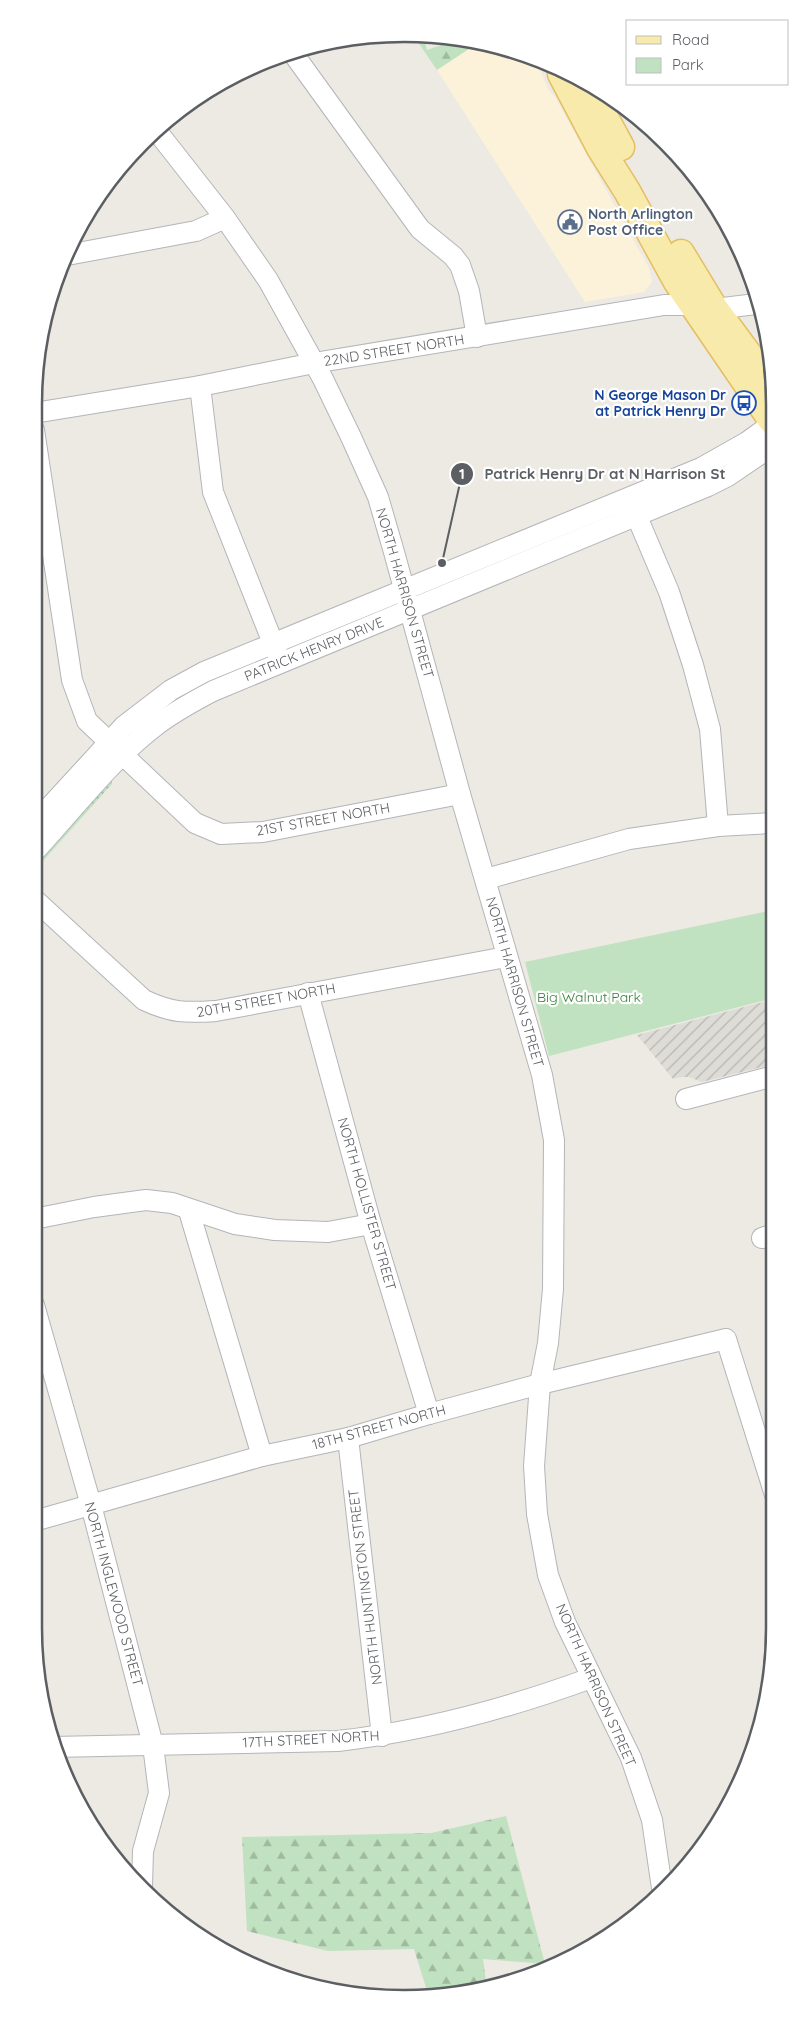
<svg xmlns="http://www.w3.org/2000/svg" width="809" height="2033" viewBox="0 0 809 2033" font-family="Quicksand,sans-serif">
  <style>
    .commercial { fill: #fbf2d9 }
    .industrial { fill: url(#industrial-furrows) }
    .green { fill: #c1e2c0 }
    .forest { fill: url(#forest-firs) }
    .garden { fill: url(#garden-dots) }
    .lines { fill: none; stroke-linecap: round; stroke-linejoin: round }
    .minor-casing { stroke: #b3b5b9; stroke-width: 22 }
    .major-casing { stroke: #e5be62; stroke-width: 29 }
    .minor { stroke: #fff; stroke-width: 20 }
    .major { stroke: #f8eaab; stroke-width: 26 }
    .labels { text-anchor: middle; stroke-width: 4.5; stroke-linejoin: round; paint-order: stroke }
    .service-label { font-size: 14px; font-weight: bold; fill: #4e5e75; stroke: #fff; text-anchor: start }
    .street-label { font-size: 14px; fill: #5b5e62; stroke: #fff }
    .transit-label { font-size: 14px; font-weight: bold; fill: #164399; stroke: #fff; text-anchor: end }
    .park-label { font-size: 14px; fill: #3b803d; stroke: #fff }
    .rim { fill: none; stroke: #5b5e62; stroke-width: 2.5 }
    .leader { fill: none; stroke: #5b5e62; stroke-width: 2 }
    .callout-dot { fill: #5b5e62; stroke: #fff; stroke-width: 2 }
    .mark-label { font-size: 15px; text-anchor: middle; font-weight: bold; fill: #fff }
    .callout-label { font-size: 15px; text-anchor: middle; font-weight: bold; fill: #5b5e62; stroke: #fff; stroke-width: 4.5; stroke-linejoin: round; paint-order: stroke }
  </style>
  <defs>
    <pattern id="industrial-furrows" width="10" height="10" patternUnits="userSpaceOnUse" patternTransform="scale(1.25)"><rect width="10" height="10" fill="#dedcd7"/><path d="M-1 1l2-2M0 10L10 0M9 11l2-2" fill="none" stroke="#b7b6b2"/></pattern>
    <pattern id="forest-firs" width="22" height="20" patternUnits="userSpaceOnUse" patternTransform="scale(1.25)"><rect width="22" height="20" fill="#c1e2c0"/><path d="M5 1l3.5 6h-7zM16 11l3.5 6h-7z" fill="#a0ba9f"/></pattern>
    <pattern id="garden-dots" width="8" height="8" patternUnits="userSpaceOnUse" patternTransform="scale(1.25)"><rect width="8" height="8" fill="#c1e2c0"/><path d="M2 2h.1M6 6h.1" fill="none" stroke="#a0ba9f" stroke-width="1.8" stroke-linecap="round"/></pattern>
  </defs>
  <rect width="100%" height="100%" fill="#eceae2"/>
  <path class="commercial" d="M478 43 501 46 537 63 548 89 555 97 649 268 652 282 644 292 585 302 437 70Z"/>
  <path class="industrial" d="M774 999V1064L702 1082 689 1077H681L673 1079 637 1035Z"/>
  <path class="green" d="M773 910 774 998 549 1056 525 962Z"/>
  <g class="forest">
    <path d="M413 35H423L427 50 450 42 449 38 478 43 437 70Z"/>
    <path d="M506 1816 545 1964 483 1959 487 1989 477 1992 428 1994 414 1949 328 1951 247 1931 242 1837 431 1833Z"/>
  </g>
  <path class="garden" d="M112 777V784L42 862 37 867H34V865Z"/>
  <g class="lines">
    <g class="minor-casing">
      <g id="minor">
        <path d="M292 52 420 229 453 256 460 265 469 291 477 337"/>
        <path d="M156 130 225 218 268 280 323 379 351 437 378 497 394 552 460 794 542 1075 554 1140 553 1289 548 1343 540 1384 534 1466 537 1514 548 1575 565 1622 631 1758 652 1820 662 1888"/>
        <path d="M67 255 196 231 225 218"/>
        <path d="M200 386 213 492 277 653"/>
        <path d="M34 413 200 386 314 363 664 305H691L715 309 756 304"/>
        <path d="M34 430 72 680 87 721 195 823 221 834 263 832 460 794"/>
        <path d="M632 505 669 592 693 665 710 729 718 826"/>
        <path d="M34 824 124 726 171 690 204 672 701 468 747 442 772 424"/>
        <path d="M34 852C71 812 110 761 154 727 172 713 192 702 213 691L708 486 728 476 772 446"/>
        <path d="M486 879 629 839 718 826 773 823"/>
        <path d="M34 899 144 1000C172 1013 185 1013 216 1011L506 957"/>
        <path d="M308 993 371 1224 429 1414"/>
        <path d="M686 1099 774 1076"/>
        <path d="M189 1211 262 1456"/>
        <path d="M34 1219 94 1207 146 1200 172 1203 235 1224 275 1230 328 1232 371 1224"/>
        <path d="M762 1238 774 1234"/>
        <path d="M34 1305 91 1505 153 1745 159 1793 143 1851 142 1886"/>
        <path d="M348 1438 382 1736"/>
        <path d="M34 1521 262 1456 348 1438 429 1414 540 1384 726 1339 775 1495"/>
        <path d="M53 1747 338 1741C425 1731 509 1708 591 1678"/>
      </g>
    </g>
    <g class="major-casing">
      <g id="major">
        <path d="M561 74 600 148 627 191 677 282 772 421"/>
        <path d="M588 86 621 147"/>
        <path d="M681 253 715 309 772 386"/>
      </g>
    </g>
    <use href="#minor" class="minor"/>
    <use href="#major" class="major"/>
  </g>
  <defs>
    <g id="civic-ring" transform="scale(1.25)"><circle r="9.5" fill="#fff" stroke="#5c6f8a" stroke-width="1.5"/><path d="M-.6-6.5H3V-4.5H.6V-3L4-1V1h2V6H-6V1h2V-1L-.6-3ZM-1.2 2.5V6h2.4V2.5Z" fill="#5c6f8a"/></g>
    <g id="bus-ring" transform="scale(1.25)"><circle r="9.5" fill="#fff" stroke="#1a4fb4" stroke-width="1.5"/><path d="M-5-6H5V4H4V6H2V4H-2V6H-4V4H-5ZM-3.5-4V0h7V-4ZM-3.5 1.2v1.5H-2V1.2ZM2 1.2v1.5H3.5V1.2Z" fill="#1a4fb4"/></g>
  </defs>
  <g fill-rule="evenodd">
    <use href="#civic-ring" x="570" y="222"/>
    <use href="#bus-ring" x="744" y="403"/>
  </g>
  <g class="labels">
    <g class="service-label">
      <text x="588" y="219">North Arlington<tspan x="588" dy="16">Post Office</tspan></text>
    </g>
    <g class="street-label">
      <text transform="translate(394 350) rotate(-9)" y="5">22ND STREET NORTH</text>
      <text transform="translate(405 593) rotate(74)" y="5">NORTH HARRISON STREET</text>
      <text transform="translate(314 649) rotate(-22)" y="5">PATRICK HENRY DRIVE</text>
      <text transform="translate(323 819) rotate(-10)" y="5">21ST STREET NORTH</text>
      <text transform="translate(515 982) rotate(74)" y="5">NORTH HARRISON STREET</text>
      <text transform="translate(266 1000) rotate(-10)" y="5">20TH STREET NORTH</text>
      <text transform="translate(367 1204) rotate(74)" y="5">NORTH HOLLISTER STREET</text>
      <text transform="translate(379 1427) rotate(-15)" y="5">18TH STREET NORTH</text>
      <text transform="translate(365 1587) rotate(-97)" y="5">NORTH HUNTINGTON STREET</text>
      <text transform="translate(114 1594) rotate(75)" y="5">NORTH INGLEWOOD STREET</text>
      <text transform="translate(596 1685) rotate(66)" y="5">NORTH HARRISON STREET</text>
      <text transform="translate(311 1739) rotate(-3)" y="5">17TH STREET NORTH</text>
    </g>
    <g class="transit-label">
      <text x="726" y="400">N George Mason Dr<tspan x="726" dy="16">at Patrick Henry Dr</tspan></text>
    </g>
    <g class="park-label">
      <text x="589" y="1002">Big Walnut Park</text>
    </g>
  </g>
  <path d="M0 0H809V2033H0ZM404 42H404A362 362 0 0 1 766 404V1628A362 362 0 0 1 404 1990H404A362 362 0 0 1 42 1628V404A362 362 0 0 1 404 42Z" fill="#fff" fill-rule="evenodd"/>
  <path class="rim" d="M404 42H404A362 362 0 0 1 766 404V1628A362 362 0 0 1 404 1990H404A362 362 0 0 1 42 1628V404A362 362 0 0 1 404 42Z"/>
  <path class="leader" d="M442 563L462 474"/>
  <g class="callout-dot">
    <circle cx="442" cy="563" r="5"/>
    <circle cx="462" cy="474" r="12"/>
  </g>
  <g class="mark-label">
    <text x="462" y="479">1</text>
  </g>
  <g class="callout-label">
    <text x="605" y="479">Patrick Henry Dr at N Harrison St</text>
  </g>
  <rect x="626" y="20" width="162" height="65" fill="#ffffff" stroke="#bdbfc0"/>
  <rect x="636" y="36" width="25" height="8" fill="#f8eaab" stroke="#bdbfc0"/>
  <text x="672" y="45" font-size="15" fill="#5b5e62">Road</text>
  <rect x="636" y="58" width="25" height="15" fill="#c1e2c0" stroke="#bdbfc0"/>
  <text x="672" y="70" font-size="15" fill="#5b5e62">Park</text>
</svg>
